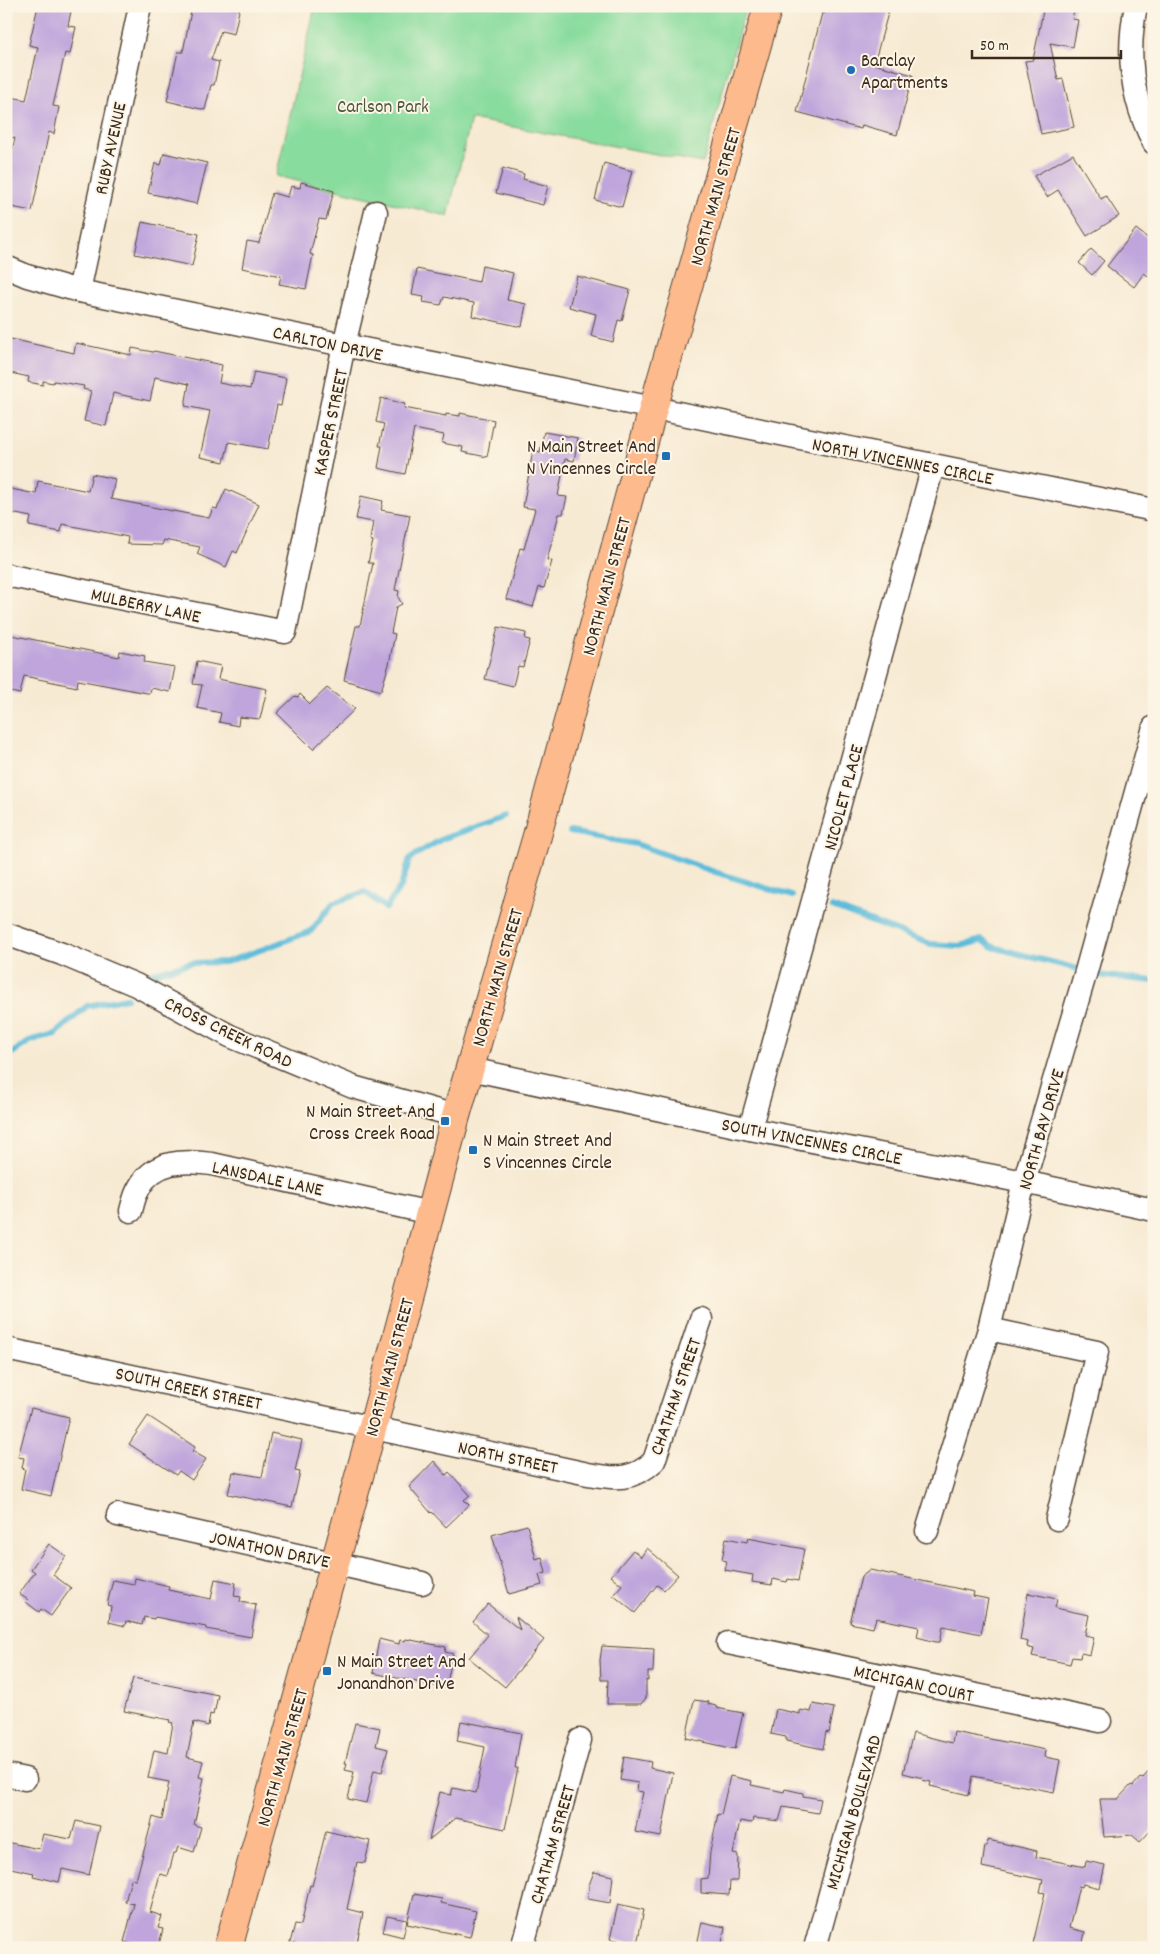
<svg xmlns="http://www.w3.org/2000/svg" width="1160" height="1954" viewBox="0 0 1160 1954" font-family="Dekko,sans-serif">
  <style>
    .green { fill: #88dc9d; stroke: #62835e }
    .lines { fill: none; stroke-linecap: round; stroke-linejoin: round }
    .stream { stroke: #5cbcda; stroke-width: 6 }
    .building { fill: #bfa5dc }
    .minor-casing { stroke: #574739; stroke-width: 25 }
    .major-casing { stroke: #574739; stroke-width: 30 }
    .minor { stroke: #fff; stroke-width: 22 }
    .major { stroke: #fcba8d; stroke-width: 28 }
    .poi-dot { fill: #1f6fb2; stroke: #fcf5e5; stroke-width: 2 }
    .labels { text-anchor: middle; stroke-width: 4; stroke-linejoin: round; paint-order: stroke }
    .poi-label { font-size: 19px; fill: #3b2a1e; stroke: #fcf5e5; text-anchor: start }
    .park-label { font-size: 19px; fill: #4e563e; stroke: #fcf5e5 }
    .street-label { font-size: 19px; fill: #3b2a1e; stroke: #fcf5e5 }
  </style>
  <rect width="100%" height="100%" fill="#fcf5e5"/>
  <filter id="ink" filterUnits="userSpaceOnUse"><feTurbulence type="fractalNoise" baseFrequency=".02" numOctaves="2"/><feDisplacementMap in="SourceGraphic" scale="10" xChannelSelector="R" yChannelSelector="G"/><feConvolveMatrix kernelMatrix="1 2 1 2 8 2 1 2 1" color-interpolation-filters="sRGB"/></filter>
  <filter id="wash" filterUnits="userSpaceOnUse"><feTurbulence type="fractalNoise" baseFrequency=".0096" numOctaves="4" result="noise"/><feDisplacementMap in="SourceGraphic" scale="20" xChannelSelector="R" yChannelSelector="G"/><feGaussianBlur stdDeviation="1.12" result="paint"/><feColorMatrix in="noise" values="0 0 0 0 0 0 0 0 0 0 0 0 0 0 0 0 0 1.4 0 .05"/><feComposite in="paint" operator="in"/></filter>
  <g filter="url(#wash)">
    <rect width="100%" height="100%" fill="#f7ead3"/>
    <path class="green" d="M293 6H746L703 163 471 119 448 216 276 176 314 11Z"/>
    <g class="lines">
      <g class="stream">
        <path d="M570 832 636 844 715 872 792 896"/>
        <path d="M832 907 931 944 961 946 982 940 993 947 1105 976 1154 981"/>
        <path d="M150 974 190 963 226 962 266 948 311 931 333 903 365 892 386 908 401 886 410 858 442 839 506 816"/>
        <path d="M6 1057 32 1040 55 1034 87 1006 127 998"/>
      </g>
    </g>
    <g id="blocks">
      <g class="building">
        <path d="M38 6H72L68 26 76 27 70 54 65 53 53 106 59 107 54 134 49 132 32 211 6 206V177L15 138 6 136V96L26 100 38 47 29 45Z"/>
        <path d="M192 6H240L234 34 221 31 211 60 219 62 214 85H211L205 110 167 101 178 52H183Z"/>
        <path d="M826 6H890L874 64 913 75 897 135 862 125 861 129 797 112 822 13 824 14Z"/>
        <path d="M1044 6H1075L1072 19 1078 20 1073 47 1050 43 1058 80 1063 79 1074 127 1041 134 1025 61 1033 60Z"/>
        <path d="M164 153 207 163 197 204 148 193 155 163 161 165Z"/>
        <path d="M1073 154 1101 199 1106 196 1119 216 1087 236 1058 190 1047 197 1034 176Z"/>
        <path d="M604 163 632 171 622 207 595 200Z"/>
        <path d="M503 168 524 174 523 179 548 186 543 205 496 193Z"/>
        <path d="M301 182 334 191 326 220 319 219 310 254 313 255 306 289 279 284 281 276 242 268 247 241 259 243 272 193 288 197 291 186 300 188Z"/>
        <path d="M142 222 199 234 192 266 135 254Z"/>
        <path d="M1136 229 1154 243V280L1144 273 1134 287 1107 266Z"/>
        <path d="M1091 249 1104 261 1092 275 1079 263Z"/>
        <path d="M482 266 513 273 507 300 526 304 522 327 472 316 474 303 444 297 441 305 423 302 424 297 412 295 417 269 479 282Z"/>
        <path d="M577 276 630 290 622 321 618 320 613 342 591 336 596 314 569 307Z"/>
        <path d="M6 338 74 353 76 343 131 355 132 348 153 352 154 351 222 365 219 383 250 389 254 372 286 378 281 406 277 405 268 449 229 442 224 462 200 457 210 411 185 406 189 384 155 377 150 401 113 393 106 426 84 421 91 391 83 389 84 386 54 381 53 383 43 381V385L28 382 29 377 6 372Z"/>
        <path d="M381 398 405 404 404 408 446 416V414L460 416V413L494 420 487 457 462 452 463 447 442 443 444 435 414 429 405 474 378 468 382 446H379L384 424 376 422Z"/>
        <path d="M544 432 578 438 574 461 565 459 558 496 567 497 563 514H559L547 560 552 561 544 588 539 587 533 607 506 599 520 548 524 549 535 509 523 507 533 450 540 452Z"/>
        <path d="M92 474 115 479 111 499 209 518 213 508 217 509 226 489 259 504 237 553 233 551 226 567 197 554 200 547 164 540 162 545 127 544 128 537 62 524 61 532 29 526 31 517 6 512V488L36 494 38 481 88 491Z"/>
        <path d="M361 496 383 501 381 510 410 515 395 590 399 591 398 597 402 604 396 607 391 633 395 634 389 664 381 691 344 680 356 626H360L373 563H368L373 541 370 540 373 522 356 519Z"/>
        <path d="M498 627 526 633 525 639 530 640 523 667 518 666 513 686 485 679Z"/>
        <path d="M6 634 119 657 120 651 145 656 144 662 175 667 170 692 151 688 150 693H147L78 680 77 687 24 676 20 694 6 691Z"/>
        <path d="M197 661 221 666 218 679 267 689 260 719 239 717 238 726 219 722 221 713 197 708 202 685 193 684Z"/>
        <path d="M327 688 355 709 313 749 277 713 295 696 298 697 300 694 310 704Z"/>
        <path d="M31 1408 69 1417 51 1496 21 1489 25 1469 22 1468 24 1458 18 1457Z"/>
        <path d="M148 1416 195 1447 192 1451 206 1459 192 1480 179 1471 176 1475 129 1444Z"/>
        <path d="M271 1433 302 1440 295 1471 300 1472 292 1507 228 1494 233 1472 262 1477Z"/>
        <path d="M434 1461 446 1475 449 1472 470 1495 464 1500 469 1505 446 1527 432 1512 431 1513 409 1487Z"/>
        <path d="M527 1525 536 1559 542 1557 546 1573 539 1575 542 1585 509 1594 492 1535Z"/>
        <path d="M726 1538 747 1542 748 1538 804 1549 798 1581 788 1579 787 1582 773 1579 772 1585 752 1582 753 1575 725 1570 727 1561 722 1560Z"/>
        <path d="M49 1544 66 1556 53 1575 71 1588 51 1616 41 1609 39 1612 26 1602 28 1600 19 1594 35 1572 31 1569Z"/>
        <path d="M647 1548 678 1575 664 1590 657 1585 635 1613 613 1595 622 1585 611 1576 633 1550 641 1557Z"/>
        <path d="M870 1570 974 1592 973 1596 988 1599 981 1634 943 1626 940 1642H936L917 1637 919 1627 876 1618 873 1628 850 1623 861 1577Z"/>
        <path d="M135 1578 169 1586 168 1590 211 1599 215 1579 236 1583 234 1596 241 1597 240 1602 256 1605 251 1637 206 1629V1627L155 1617 154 1619 144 1617 142 1625 126 1621 125 1626 109 1622 111 1606 107 1605 113 1580 134 1584Z"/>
        <path d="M1028 1593 1057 1599 1055 1608 1089 1615 1085 1635 1094 1637 1090 1655 1081 1653 1080 1658 1072 1657 1070 1664 1032 1656 1034 1649 1027 1647 1028 1642 1020 1640Z"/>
        <path d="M488 1604 520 1630 516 1617 544 1640 505 1687 469 1658 488 1635 473 1622Z"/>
        <path d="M379 1639 399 1644 400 1640 405 1641 406 1639 446 1647 445 1652 453 1654 446 1688 373 1673Z"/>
        <path d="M602 1646 654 1649 653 1672H648V1681L646 1680V1698L641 1704H607L608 1680H601L600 1660Z"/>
        <path d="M133 1678 218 1695 215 1710H214L213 1715 210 1714 208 1726 194 1722 187 1757 203 1761 199 1777 204 1778 194 1825 201 1827 194 1852 178 1847 176 1853H174L168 1876 160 1874 150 1912 162 1916 158 1928 163 1929 158 1948H146L124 1942 134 1904 125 1902 131 1879 136 1880 153 1817 162 1820 169 1782 148 1778 154 1750 168 1753 173 1723 169 1722 170 1720 124 1711Z"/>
        <path d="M694 1700 709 1702 708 1704 716 1706V1708L743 1713 735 1749 686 1738Z"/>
        <path d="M813 1704 834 1708 829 1733 826 1732 823 1749 786 1741V1737L771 1734 776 1709 800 1714V1710L811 1712Z"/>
        <path d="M461 1721 521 1733 515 1768H518L505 1829 455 1818 429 1840 440 1792 451 1795 453 1788 476 1793 485 1747 457 1741Z"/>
        <path d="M355 1723 380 1728 376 1746 388 1749 382 1772 374 1770 366 1803 348 1799 354 1772 345 1770 347 1763H345Z"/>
        <path d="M954 1732 1046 1750 1045 1757 1060 1760 1054 1792 973 1776 969 1795 930 1786 931 1782 922 1780 923 1778 903 1773 913 1733 952 1743Z"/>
        <path d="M624 1757 651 1762 650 1768 673 1773 661 1837 635 1832 643 1792 637 1791 638 1783 620 1780Z"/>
        <path d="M1154 1766V1827L1140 1842 1132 1835 1104 1837 1100 1799H1118L1131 1785 1133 1786 1140 1778 1142 1779Z"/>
        <path d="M730 1776 752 1781 751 1785 784 1792 785 1789 803 1793V1796L821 1799 818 1813 783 1807 779 1821 753 1818 752 1823 740 1821 733 1854 738 1855 737 1881H730L729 1895 701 1893V1879L708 1878 710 1852 718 1814 721 1815Z"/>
        <path d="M76 1821 100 1826 89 1875 62 1869 59 1882 33 1876 34 1873 6 1867V1842L39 1849 43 1834 71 1839Z"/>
        <path d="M326 1831 370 1841 365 1863 357 1862 347 1909 363 1913 356 1948H294L295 1944 290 1943 295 1924 301 1925 310 1885 312 1886Z"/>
        <path d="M988 1840 1037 1851 1036 1857 1085 1867 1086 1861 1105 1865 1100 1888 1083 1884 1082 1887 1079 1886 1069 1928 1085 1932 1082 1948H1032L1045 1893 1040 1892 1043 1880 982 1867 985 1846H987Z"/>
        <path d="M594 1872 613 1876 610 1903 588 1899 589 1885Z"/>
        <path d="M414 1894 442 1899 441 1903 476 1911 470 1937 407 1924Z"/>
        <path d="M618 1904 644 1910 637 1944 610 1939Z"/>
        <path d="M387 1916 407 1920 403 1937 383 1932Z"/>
        <path d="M702 1922 725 1927 721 1948 697 1945Z"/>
      </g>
    </g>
  </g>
  <g filter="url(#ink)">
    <use href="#blocks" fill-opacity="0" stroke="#574739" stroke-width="1"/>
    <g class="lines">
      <g class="minor-casing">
        <g id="minor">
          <path d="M1136 6C1126 54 1131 99 1154 143"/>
          <path d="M6 267 27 276 79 291 1154 510"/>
          <path d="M79 291 140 6"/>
          <path d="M6 575 285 632 344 345 376 212"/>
          <path d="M6 934 62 954 136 985 230 1036 353 1087 456 1116"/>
          <path d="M470 1069 750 1129 1024 1182 1154 1210"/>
          <path d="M750 1129 933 466"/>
          <path d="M131 1211C133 1203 135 1194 139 1188 154 1160 184 1160 212 1164L430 1213"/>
          <path d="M989 1329 1097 1352 1057 1519"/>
          <path d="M6 1349 588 1474C615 1479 633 1481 654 1461L701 1319"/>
          <path d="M118 1515 422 1583"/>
          <path d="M927 1531 989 1329 1024 1182 1085 975 1154 727"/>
          <path d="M728 1643 1100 1721"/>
          <path d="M6 1775 25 1779"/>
          <path d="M522 1948 580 1740"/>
          <path d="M815 1948 890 1677"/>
        </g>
      </g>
      <g class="major-casing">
        <path id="major" d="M228 1948 373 1426 456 1116 537 836 653 409 768 6"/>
      </g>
      <use href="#minor" class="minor"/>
      <use href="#major" class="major"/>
    </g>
  </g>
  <g class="poi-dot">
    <circle cx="851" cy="70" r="5"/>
    <rect x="661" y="451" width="10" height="10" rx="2.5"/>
    <rect x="440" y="1116" width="10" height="10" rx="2.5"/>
    <rect x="468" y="1145" width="10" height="10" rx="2.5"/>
    <rect x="322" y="1666" width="10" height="10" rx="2.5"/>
  </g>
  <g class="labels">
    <g class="poi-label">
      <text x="861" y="66">Barclay<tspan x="861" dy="22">Apartments</tspan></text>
      <text x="656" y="452" text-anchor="end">N Main Street And<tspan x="656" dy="22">N Vincennes Circle</tspan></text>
      <text x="435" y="1117" text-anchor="end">N Main Street And<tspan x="435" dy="22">Cross Creek Road</tspan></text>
      <text x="483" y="1146">N Main Street And<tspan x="483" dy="22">S Vincennes Circle</tspan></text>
      <text x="337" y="1667">N Main Street And<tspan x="337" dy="22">Jonandhon Drive</tspan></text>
    </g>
    <g class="park-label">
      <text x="383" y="112">Carlson Park</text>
    </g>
    <g class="street-label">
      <text transform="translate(109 148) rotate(-78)" y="7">RUBY AVENUE</text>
      <text transform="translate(714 196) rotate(-74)" y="7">NORTH MAIN STREET</text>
      <text transform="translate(328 342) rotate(12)" y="7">CARLTON DRIVE</text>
      <text transform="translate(329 422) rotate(-78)" y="7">KASPER STREET</text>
      <text transform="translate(903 460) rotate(11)" y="7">NORTH VINCENNES CIRCLE</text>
      <text transform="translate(605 586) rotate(-75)" y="7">NORTH MAIN STREET</text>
      <text transform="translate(146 604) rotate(12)" y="7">MULBERRY LANE</text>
      <text transform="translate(842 797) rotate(-75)" y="7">NICOLET PLACE</text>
      <text transform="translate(496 977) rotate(-74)" y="7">NORTH MAIN STREET</text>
      <text transform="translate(229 1031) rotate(26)" y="7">CROSS CREEK ROAD</text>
      <text transform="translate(1040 1129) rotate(-74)" y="7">NORTH BAY DRIVE</text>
      <text transform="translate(812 1140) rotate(11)" y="7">SOUTH VINCENNES CIRCLE</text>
      <text transform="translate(268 1177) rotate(12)" y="7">LANSDALE LANE</text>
      <text transform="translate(388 1367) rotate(-75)" y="7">NORTH MAIN STREET</text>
      <text transform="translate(189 1387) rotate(12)" y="7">SOUTH CREEK STREET</text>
      <text transform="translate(674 1396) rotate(-71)" y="7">CHATHAM STREET</text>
      <text transform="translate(508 1456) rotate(12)" y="7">NORTH STREET</text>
      <text transform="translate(270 1548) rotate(12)" y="7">JONATHON DRIVE</text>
      <text transform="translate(914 1682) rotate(12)" y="7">MICHIGAN COURT</text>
      <text transform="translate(281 1757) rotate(-74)" y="7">NORTH MAIN STREET</text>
      <text transform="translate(852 1812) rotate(-74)" y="7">MICHIGAN BOULEVARD</text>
      <text transform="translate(551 1844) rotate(-74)" y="7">CHATHAM STREET</text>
    </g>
  </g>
  <rect width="1160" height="1954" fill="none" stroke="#fcf5e5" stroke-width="25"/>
  <path d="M972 50v8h149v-8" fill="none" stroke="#3b2a1e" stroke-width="2.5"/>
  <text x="980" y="50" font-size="15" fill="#3b2a1e" stroke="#fcf5e5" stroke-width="4" paint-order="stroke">50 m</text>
</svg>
